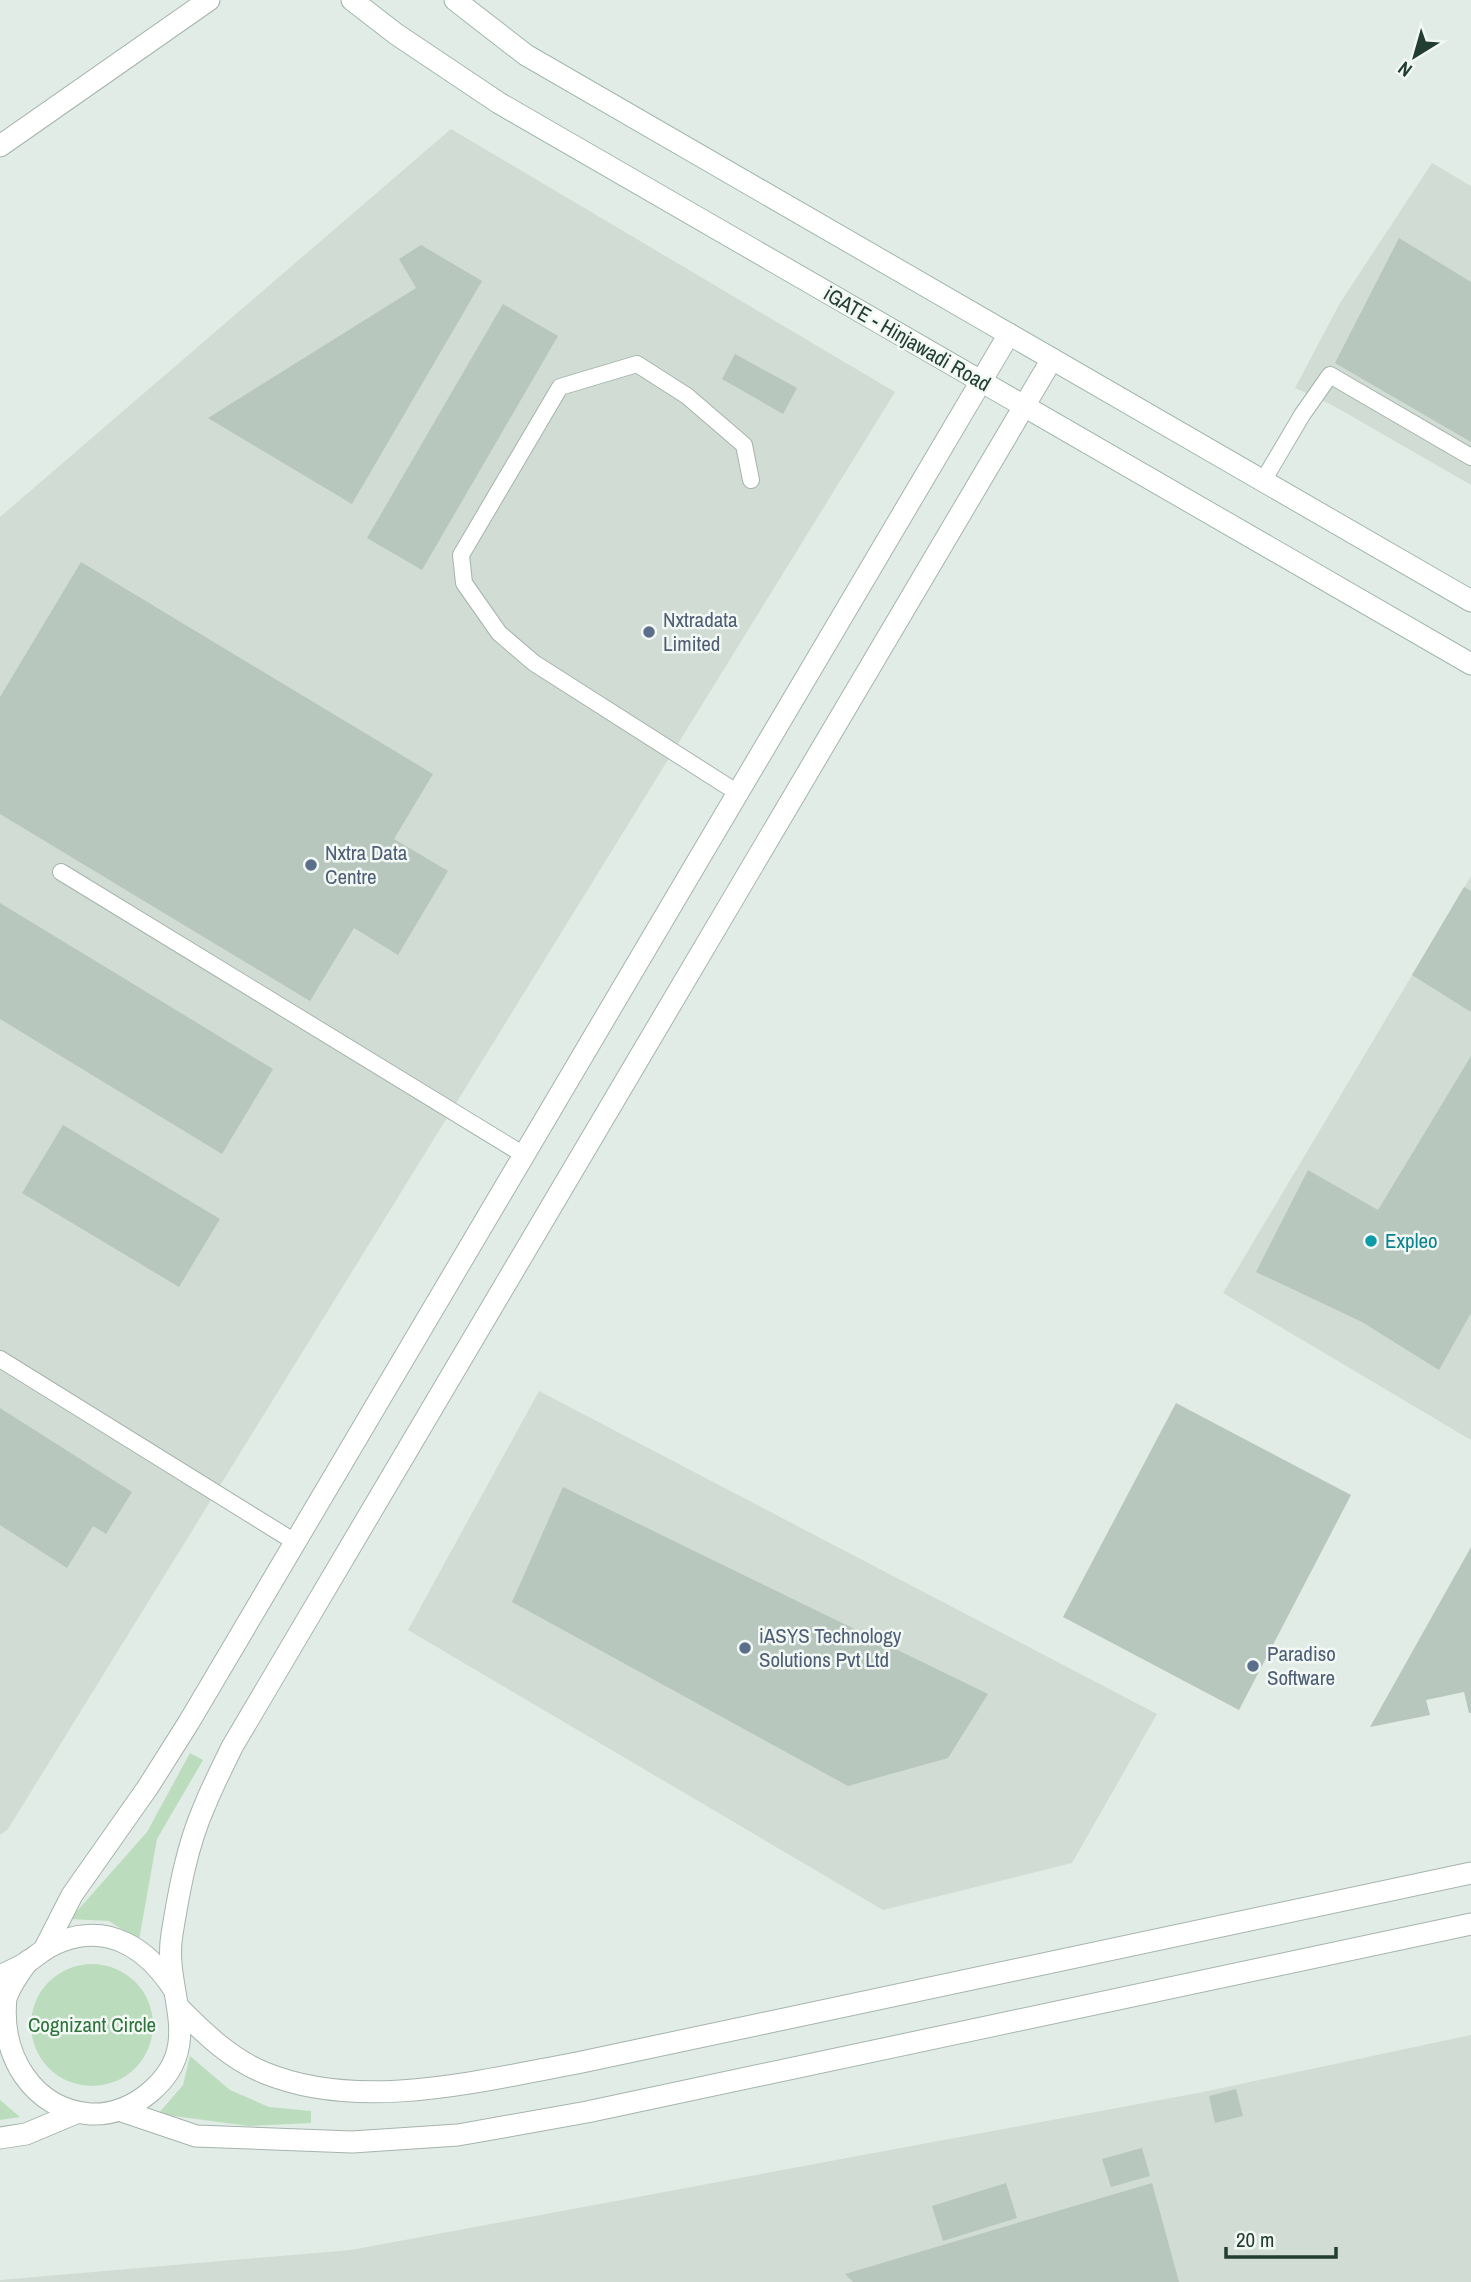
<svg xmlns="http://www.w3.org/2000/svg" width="1471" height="2282" viewBox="0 0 1471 2282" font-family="'Archivo Narrow',sans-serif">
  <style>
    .built { fill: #d0dcd4 }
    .green { fill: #bbddbe }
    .building { fill: #b7c7be }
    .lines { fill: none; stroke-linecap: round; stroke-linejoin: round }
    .service-casing { stroke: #a5b4ac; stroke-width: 18 }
    .minor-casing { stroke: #a5b4ac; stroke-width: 23 }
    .tertiary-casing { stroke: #a5b4ac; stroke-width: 23 }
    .secondary-casing { stroke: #a0b8ab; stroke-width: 23 }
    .service { stroke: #fff; stroke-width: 16 }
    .minor { stroke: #fff; stroke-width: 21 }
    .tertiary { stroke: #fff; stroke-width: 21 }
    .secondary { stroke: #fff; stroke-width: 21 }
    .service-dot { fill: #5c6f8a; stroke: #f2f8f4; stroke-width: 2.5 }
    .culture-dot { fill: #0f9aa8; stroke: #f2f8f4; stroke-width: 2.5 }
    .labels { text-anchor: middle; stroke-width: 5; stroke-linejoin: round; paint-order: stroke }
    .street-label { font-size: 21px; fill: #223d31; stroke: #f2f8f4 }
    .service-label { font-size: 21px; fill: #4e5e75; stroke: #f2f8f4; text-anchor: start }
    .culture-label { font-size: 21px; fill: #0d838f; stroke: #f2f8f4; text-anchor: start }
    .park-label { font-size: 21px; fill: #2d733b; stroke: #f2f8f4 }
  </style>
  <rect width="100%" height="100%" fill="#e2ece6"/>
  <g class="built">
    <path d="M451 129 895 392 8 1829 0 1835V517Z"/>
    <path d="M1432 163 1471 186V485L1334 406 1295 388 1340 303Z"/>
    <path d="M1471 876V1440L1223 1293Z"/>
    <path d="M539 1391 1157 1714 1072 1863 883 1910 408 1630Z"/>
    <path d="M1471 2035V2282H0V2280L351 2250 1203 2092Z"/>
  </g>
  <g class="green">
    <path d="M190 1753 203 1760 157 1839 139 1940 109 1921 70 1919 147 1832Z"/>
    <circle cx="92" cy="2025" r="61"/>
    <path d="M190 2056 230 2090 269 2107 311 2111V2123L249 2126 158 2114 183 2085Z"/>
    <path d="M0 2100 20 2117 0 2120Z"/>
  </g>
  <g class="building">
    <path d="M1399 238 1471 282V442L1335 363Z"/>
    <path d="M421 245 482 281 352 504 208 418 416 288 399 259Z"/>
    <path d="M503 304 558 336 422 570 367 538Z"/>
    <path d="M735 354 797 388 783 414 722 379Z"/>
    <path d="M81 562 433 774 394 839 448 871 398 955 354 928 310 1001 0 814V697Z"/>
    <path d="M1464 887 1471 891V1012L1412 975Z"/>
    <path d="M0 903 273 1069 222 1154 0 1019Z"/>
    <path d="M1471 1056V1313L1439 1370 1362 1322 1256 1272 1308 1170 1378 1210Z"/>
    <path d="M63 1125 220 1219 179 1287 22 1193Z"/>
    <path d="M1176 1403 1351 1495 1239 1710 1063 1617Z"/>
    <path d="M0 1408 132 1492 106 1534 93 1526 67 1568 0 1525Z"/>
    <path d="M563 1487 988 1694 948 1758 848 1786 512 1602Z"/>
    <path d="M1471 1547V1713H1469L1464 1692 1426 1700 1430 1715 1370 1727Z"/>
    <path d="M1236 2089 1243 2116 1215 2123 1209 2096Z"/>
    <path d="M1142 2148 1150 2176 1111 2187 1102 2159Z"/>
    <path d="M1006 2183 1017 2218 943 2241 932 2206Z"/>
    <path d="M1152 2183 1179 2282H853L845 2274Z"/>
  </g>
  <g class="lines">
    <g class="service-casing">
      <g id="service">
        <path d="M1263 481 1302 415 1330 375 1471 457"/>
        <path d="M738 793 534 663 499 633 464 583 461 555 560 387 637 364 687 396 744 445 751 480"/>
        <path d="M61 872 524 1155"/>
        <path d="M0 1359 295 1542"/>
      </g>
    </g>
    <g class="minor-casing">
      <path id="minor" d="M0 146 209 0"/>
    </g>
    <g class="tertiary-casing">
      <g id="tertiary">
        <path d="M45 1948 72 1895 148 1787 189 1722 1009 334"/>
        <path d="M28 1961C19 1973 11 1984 6 1998 0 2056 33 2109 90 2114 111 2115 132 2107 149 2093 208 2045 162 1992 172 1934 179 1891 187 1845 205 1805 213 1785 223 1766 232 1747L1052 359"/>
        <path d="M0 1976C10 1971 20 1967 29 1961 40 1953 49 1945 62 1941 110 1923 148 1950 173 1988"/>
        <path d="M180 2009C205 2034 232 2060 265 2073 360 2112 479 2081 577 2063L1471 1873"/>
        <path d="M119 2110 196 2136 352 2142 458 2135 587 2112 1471 1924"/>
        <path d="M0 2138 26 2134 76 2113"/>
      </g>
    </g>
    <g class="secondary-casing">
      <g id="secondary">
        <path d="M352 0 396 34 499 103 1471 664"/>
        <path d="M455 0 526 55 1471 601"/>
      </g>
    </g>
    <use href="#service" class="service"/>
    <use href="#minor" class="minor"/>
    <use href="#tertiary" class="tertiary"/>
    <use href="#secondary" class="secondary"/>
  </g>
  <g class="service-dot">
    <circle cx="649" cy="632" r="7"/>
    <circle cx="311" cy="865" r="7"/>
    <circle cx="745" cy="1648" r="7"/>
    <circle cx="1253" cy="1666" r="7"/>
  </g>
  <circle class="culture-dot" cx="1371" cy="1241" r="7"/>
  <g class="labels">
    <g class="street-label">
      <text transform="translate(907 339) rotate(30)" y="7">iGATE - Hinjawadi Road</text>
    </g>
    <g class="service-label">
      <text x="663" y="627">Nxtradata<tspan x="663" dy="24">Limited</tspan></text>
      <text x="325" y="860">Nxtra Data<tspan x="325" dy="24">Centre</tspan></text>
      <text x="759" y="1643">iASYS Technology<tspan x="759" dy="24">Solutions Pvt Ltd</tspan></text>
      <text x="1267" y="1661">Paradiso<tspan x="1267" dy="24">Software</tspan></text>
    </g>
    <g class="culture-label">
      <text x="1385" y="1248">Expleo</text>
    </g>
    <g class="park-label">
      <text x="92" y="2032">Cognizant Circle</text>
    </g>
  </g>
  <g transform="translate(1415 56) rotate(217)" stroke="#f2f8f4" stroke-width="5" paint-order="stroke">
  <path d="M0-5L12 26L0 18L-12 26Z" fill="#223d31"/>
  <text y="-10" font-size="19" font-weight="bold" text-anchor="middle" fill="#223d31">N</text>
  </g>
  <path d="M1226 2247v10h110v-10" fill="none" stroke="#223d31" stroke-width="3.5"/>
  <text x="1236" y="2247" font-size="21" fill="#223d31" stroke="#f2f8f4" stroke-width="5" paint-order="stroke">20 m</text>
</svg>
